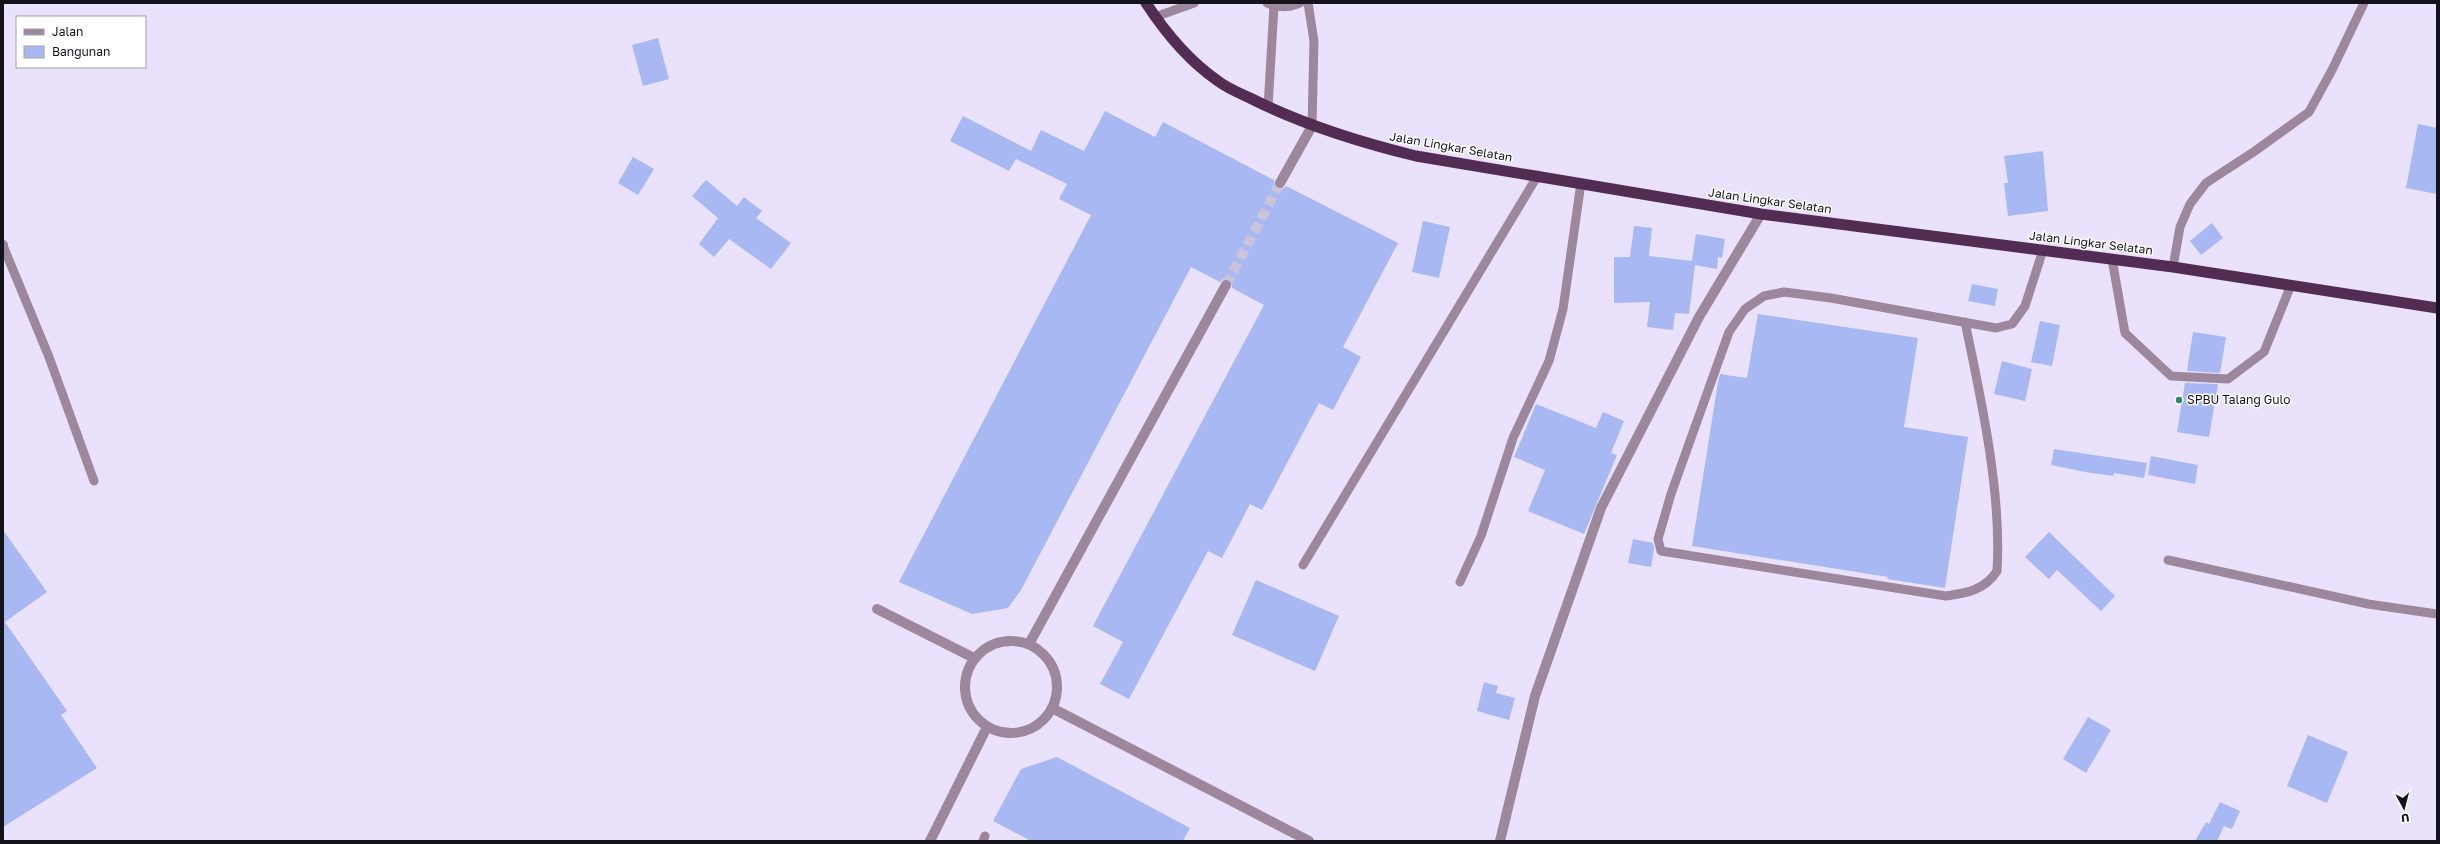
<svg xmlns="http://www.w3.org/2000/svg" width="2440" height="844" viewBox="0 0 2440 844" font-family="'Golos Text',sans-serif">
  <style>
    .building { fill: #a7b8f3 }
    .lines { fill: none; stroke-linecap: round; stroke-linejoin: round }
    .minor-tunnel { stroke: #cac3db; stroke-width: 10; stroke-dasharray: 10 5; stroke-linecap: butt }
    .service { stroke: #9d879c; stroke-width: 9 }
    .minor { stroke: #9d879c; stroke-width: 10 }
    .trunk { stroke: #522c52; stroke-width: 11 }
    .poi-dot { fill: #2c8b62; stroke: #fff; stroke-width: 1.5 }
    .labels { text-anchor: middle; stroke-width: 3; stroke-linejoin: round; paint-order: stroke }
    .street-label { font-size: 12px; fill: #14121a; stroke: #fff }
    .poi-label { font-size: 12px; fill: #14121a; stroke: #fff; text-anchor: start }
  </style>
  <rect width="100%" height="100%" fill="#eae2fd"/>
  <g class="building">
    <path d="M658 38 669 79 643 86 632 45Z"/>
    <path d="M1105 111 1155 137 1163 122 1274 180V186L1277 189H1283L1286 186 1398 243 1343 347 1361 357 1333 410 1319 403 1262 510 1250 504 1222 558 1208 551 1129 699 1100 684 1123 642 1093 626 1264 305 1232 288V282L1229 279H1223L1220 282 1191 267 1021 590 1008 608 972 614 899 582 1091 215 1059 199 1067 184 1016 159 1009 171 950 141 963 116 1031 151 1041 130 1084 151Z"/>
    <path d="M2418 124 2437 128V194L2406 188Z"/>
    <path d="M2043 151 2048 211 2008 216 2004 183H2008L2004 156Z"/>
    <path d="M633 157 654 169 638 195 618 183Z"/>
    <path d="M706 180 737 206 744 197 762 211 756 218 791 243 771 269 729 239 714 257 699 244 718 218 692 196Z"/>
    <path d="M1423 221 1450 227 1439 278 1412 272Z"/>
    <path d="M2212 223 2223 238 2201 255 2190 241Z"/>
    <path d="M1634 226 1652 228 1649 256 1692 261 1696 234 1725 239 1722 258 1718 257 1717 269 1695 265 1689 314 1675 313 1673 330 1647 327 1650 302 1614 303V257H1630Z"/>
    <path d="M1972 284 1998 289 1995 306 1968 301Z"/>
    <path d="M1758 314 1918 338 1904 427 1968 437 1945 588 1887 579 1888 577 1692 546 1718 382 1720 374 1747 378Z"/>
    <path d="M2040 321 2060 325 2052 366 2031 362Z"/>
    <path d="M2193 332 2226 337 2220 373 2187 371Z"/>
    <path d="M2002 361 2032 369 2025 401 1994 394Z"/>
    <path d="M2185 383 2218 384 2209 437 2177 432Z"/>
    <path d="M1536 404 1596 428 1603 412 1624 421 1611 453 1617 455 1584 534 1528 511 1545 470 1514 457Z"/>
    <path d="M2054 449 2147 463 2144 478 2114 473 2113 476 2085 472 2051 465Z"/>
    <path d="M2151 456 2198 465 2195 484 2148 475Z"/>
    <path d="M3 530 47 592 5 622 67 711 61 715 97 768 3 827Z"/>
    <path d="M2049 532 2115 596 2101 611 2057 570 2049 579 2025 557Z"/>
    <path d="M1633 539 1653 543 1654 549 1651 567 1628 563Z"/>
    <path d="M1256 580 1339 616 1315 671 1232 635Z"/>
    <path d="M1484 682 1498 686 1496 693 1515 698 1509 720 1477 711Z"/>
    <path d="M2088 717 2111 730 2086 773 2063 759Z"/>
    <path d="M2308 735 2348 752 2327 803 2287 786Z"/>
    <path d="M1057 757 1190 828 1183 841H1031L993 821 1021 769Z"/>
    <path d="M2220 802 2240 811 2232 829 2224 826 2217 841H2195L2206 822 2209 824Z"/>
  </g>
  <g class="lines">
    <path class="minor-tunnel" d="M1226 285 1280 183"/>
    <g class="service">
      <path d="M1267 3C1278 8 1289 8 1300 3"/>
      <path d="M1308 3 1314 41 1312 126"/>
      <path d="M1155 17 1194 3"/>
      <path d="M1268 107 1274 6"/>
      <path d="M4 248 49 357 94 481"/>
      <path d="M2112 259 2125 333 2171 376 2228 379 2264 352 2291 285"/>
      <path d="M2173 267 2180 227 2190 204 2206 183 2255 151 2309 112 2332 70 2364 3"/>
      <path d="M1965 322C1981 398 2002 494 1997 571 1985 590 1967 593 1946 596L1661 551 1658 539 1671 494 1729 332 1745 309 1764 296 1784 292 1831 298 1996 328 2012 324 2025 306 2043 250"/>
      <path d="M2168 560 2368 604 2437 614"/>
      <path d="M1303 565 1538 175"/>
      <path d="M1460 582 1481 536 1513 438 1549 361 1563 309 1581 183"/>
      <path d="M983 841 985 836"/>
    </g>
    <g class="minor">
      <path d="M1280 183 1312 126"/>
      <path d="M3 245V249"/>
      <path d="M877 609 974 658"/>
      <circle cx="1011" cy="687" r="46"/>
      <path d="M1029 644 1226 285"/>
      <path d="M1052 708 1309 841"/>
      <path d="M930 841 987 727"/>
      <path d="M1500 841 1535 696 1601 508 1699 317 1761 214"/>
    </g>
    <path class="trunk" d="M1146 3C1165 32 1189 61 1218 81 1227 88 1239 93 1250 98 1303 125 1359 142 1416 156L1761 214 2173 267 2437 308"/>
  </g>
  <circle class="poi-dot" cx="2179" cy="400" r="4"/>
  <g class="labels">
    <g class="street-label">
      <text transform="translate(1451 147) rotate(10)" y="4">Jalan Lingkar Selatan</text>
      <text transform="translate(1770 201) rotate(8)" y="4">Jalan Lingkar Selatan</text>
      <text transform="translate(2091 243) rotate(7)" y="4">Jalan Lingkar Selatan</text>
    </g>
    <g class="poi-label">
      <text x="2187" y="404">SPBU Talang Gulo</text>
    </g>
  </g>
  <rect width="2440" height="844" fill="none" stroke="#14121a" stroke-width="8"/>
  <rect x="16" y="16" width="130" height="52" fill="#ffffff" stroke="#a1a0a3"/>
  <rect x="24" y="29" width="20" height="6" fill="#9d879c" stroke="#a1a0a3"/>
  <text x="52" y="36" font-size="12" fill="#14121a">Jalan</text>
  <rect x="24" y="46" width="20" height="12" fill="#a7b8f3" stroke="#a1a0a3"/>
  <text x="52" y="56" font-size="12" fill="#14121a">Bangunan</text>
  <g transform="translate(2404 808) rotate(173)" stroke="#ffffff" stroke-width="3" paint-order="stroke">
  <path d="M0-3L7 15L0 10L-7 15Z" fill="#14121a"/>
  <text y="-6" font-size="11" font-weight="bold" text-anchor="middle" fill="#14121a">U</text>
  </g>
</svg>
